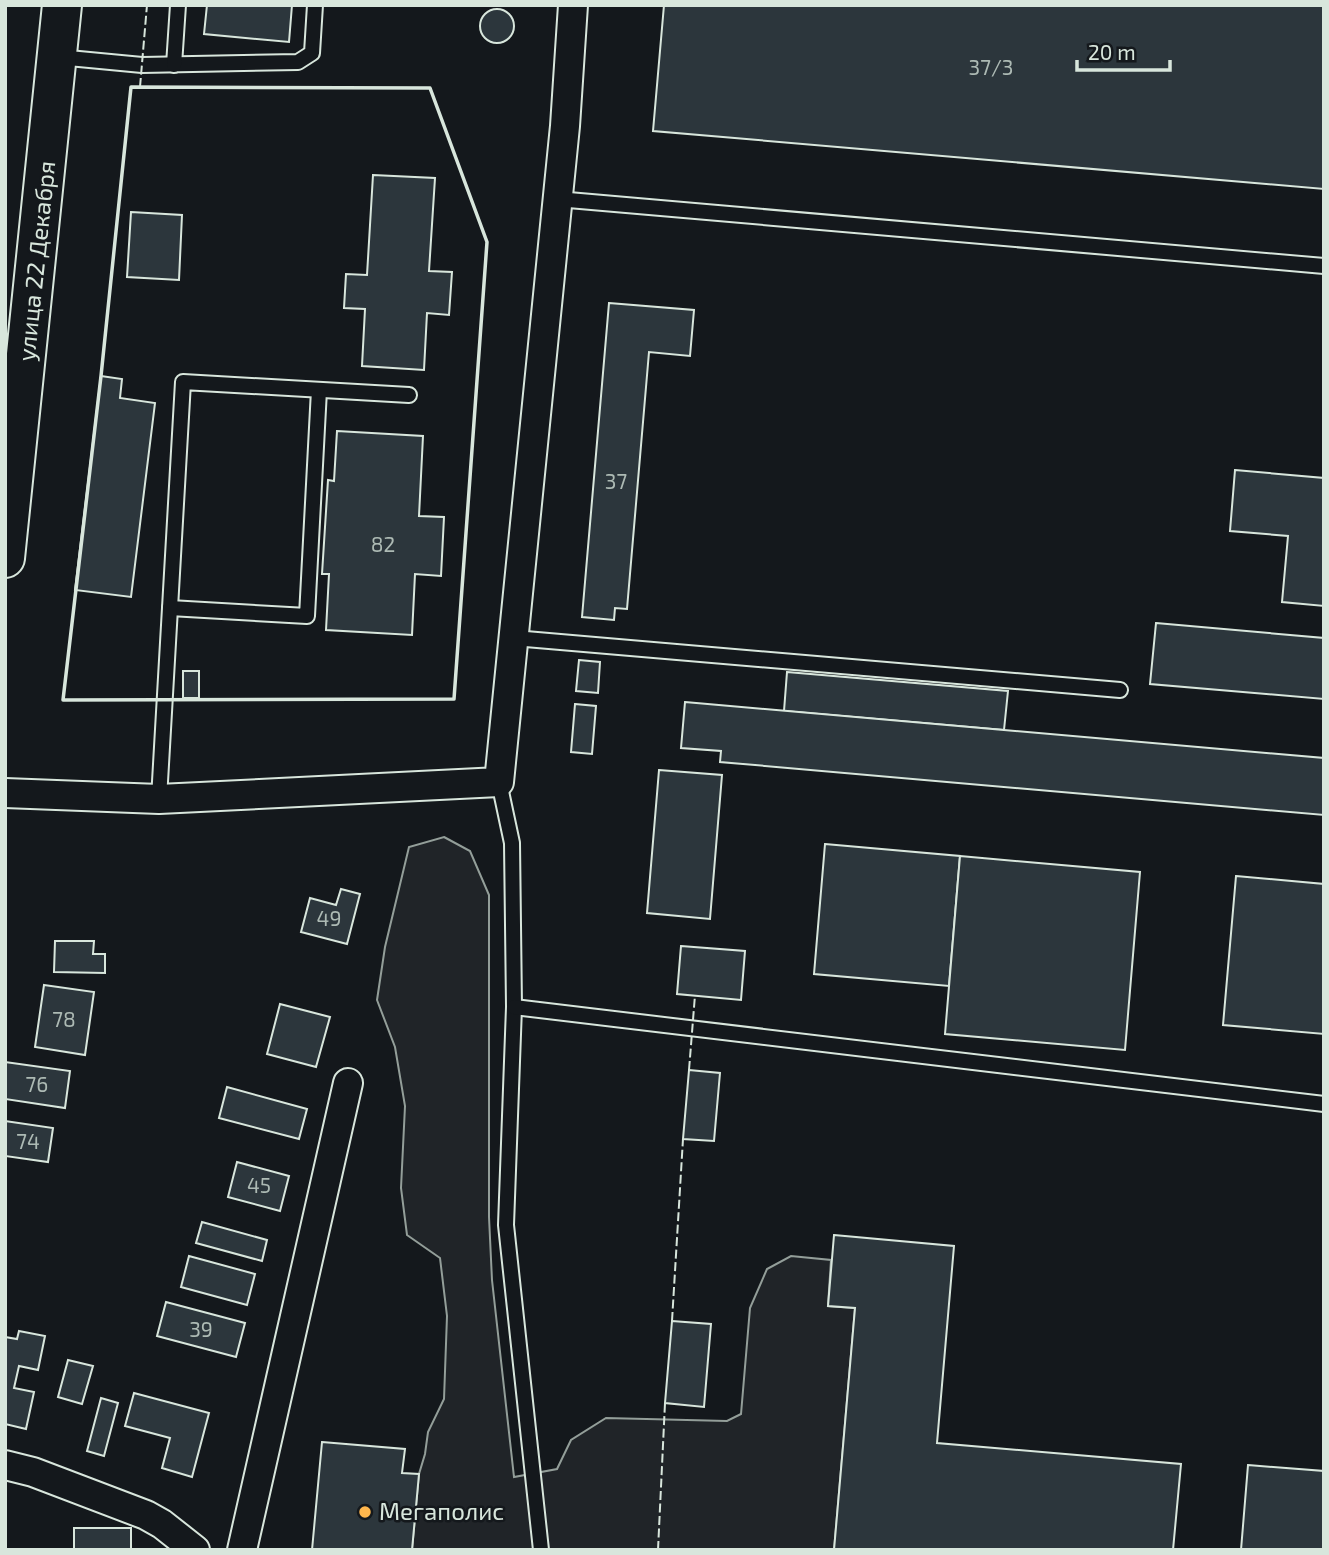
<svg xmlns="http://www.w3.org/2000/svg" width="1329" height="1555" viewBox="0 0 1329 1555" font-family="'Exo 2',sans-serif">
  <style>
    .green { fill: #202428; stroke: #939e99; stroke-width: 2 }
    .building { fill: #2c363c; stroke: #d8e6dc; stroke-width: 2 }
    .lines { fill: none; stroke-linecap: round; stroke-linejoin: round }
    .service-casing { stroke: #d8e6dc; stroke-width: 18 }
    .minor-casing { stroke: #d8e6dc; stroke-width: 32 }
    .primary-casing { stroke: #d8e6dc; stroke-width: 42 }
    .service { stroke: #14181c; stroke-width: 14 }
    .minor { stroke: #14181c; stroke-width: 28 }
    .primary { stroke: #14181c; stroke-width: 38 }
    .fence { stroke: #d8e6dc; stroke-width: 2; stroke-dasharray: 9 3.5; stroke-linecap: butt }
    .wall { stroke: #d8e6dc; stroke-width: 3.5 }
    .poi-dot { fill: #ffb74d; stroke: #14181c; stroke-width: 2.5 }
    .labels { text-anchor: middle; stroke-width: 5; stroke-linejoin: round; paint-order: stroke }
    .number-label { font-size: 21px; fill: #adbab4 }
    .street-label { font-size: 24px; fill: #d8e6dc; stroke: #14181c }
    .poi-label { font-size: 24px; fill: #d8e6dc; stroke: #14181c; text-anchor: start }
  </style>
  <rect width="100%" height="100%" fill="#14181c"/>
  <path class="green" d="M444 837 470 851 489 895V1217L492 1280 514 1477 557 1469 571 1440 606 1418 727 1421 741 1414 750 1308 767 1269 791 1256 831 1260 828 1306 855 1308 834 1550H412L419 1474 425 1454 428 1432 444 1399 447 1316 440 1258 407 1235 401 1188 405 1106 395 1047 377 1000 385 947 409 847Z"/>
  <g class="building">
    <path d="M207 5H292L289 42 204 34Z"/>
    <path d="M664 5H1324V189L653 131Z"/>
    <circle cx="497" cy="26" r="17"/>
    <path d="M373 175 435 178 429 271 452 272 449 315 427 313 424 370 362 366 365 309 344 308 346 274 367 275Z"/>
    <path d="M131 212 182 215 179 280 127 277Z"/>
    <path d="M609 303 694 310 690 356 649 352 627 609 615 608 614 620 582 617Z"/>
    <path d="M101 376 122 379 120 398 155 403 131 597 75 590Z"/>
    <path d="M337 431 423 436 419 516 444 517 441 576 415 574 412 635 326 630 329 574H322L328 480 334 481Z"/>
    <path d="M1235 470 1324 478V606L1282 602 1288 536 1230 531Z"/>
    <path d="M1156 623 1324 638V699L1150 684Z"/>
    <path d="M579 660 600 662 598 693 576 691Z"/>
    <rect x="183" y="671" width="16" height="27"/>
    <path d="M787 672 1008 691 1004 730 784 711Z"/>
    <path d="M685 702 1324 758V815L720 762 721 751 681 748Z"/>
    <path d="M575 704 596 706 592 754 571 752Z"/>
    <path d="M659 770 722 775 710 919 647 913Z"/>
    <path d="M825 844 960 856 949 986 814 974Z"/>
    <path d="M960 856 1140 872 1125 1050 945 1034Z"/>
    <path d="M1236 876 1324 884V1034L1223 1025Z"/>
    <path d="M341 889 360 894 347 944 301 932 310 898 336 905Z"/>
    <path d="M55 941H94L93 954H105V973L54 972Z"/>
    <path d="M681 946 745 951 741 1000 677 994Z"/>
    <path d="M44 985 94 992 85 1055 35 1047Z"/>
    <path d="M280 1004 330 1017 316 1067 267 1054Z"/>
    <path d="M5 1062 70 1071 65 1108 5 1099Z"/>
    <path d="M689 1070 720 1073 714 1141 683 1139Z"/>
    <path d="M227 1087 307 1109 299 1139 219 1118Z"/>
    <path d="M5 1121 53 1128 48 1162 5 1156Z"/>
    <path d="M237 1162 289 1176 280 1211 228 1197Z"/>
    <path d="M202 1222 267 1240 262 1261 196 1243Z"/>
    <path d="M834 1235 954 1246 937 1443 1181 1464 1173 1550H834L855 1308 828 1306Z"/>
    <path d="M189 1256 255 1274 247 1305 181 1287Z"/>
    <path d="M166 1302 245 1323 236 1357 157 1336Z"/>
    <path d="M672 1321 711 1324 704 1407 665 1403Z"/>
    <path d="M19 1331 45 1336 38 1370 19 1366 14 1388 34 1392 26 1429 5 1424V1337L17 1339Z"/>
    <path d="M68 1360 93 1366 82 1404 58 1397Z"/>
    <path d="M134 1393 209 1413 192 1477 162 1468 170 1438 125 1426Z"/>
    <path d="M101 1398 118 1403 104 1456 87 1451Z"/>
    <path d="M322 1442 405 1449 402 1473 419 1474 412 1550H312Z"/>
    <path d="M1248 1465 1324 1471V1550H1241Z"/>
    <rect x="74" y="1528" width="57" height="21"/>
  </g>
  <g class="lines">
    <g class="service-casing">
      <g id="service">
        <path d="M58 57 142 65 298 62 312 53 315 5"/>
        <path d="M174 65 178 5"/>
        <path d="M557 199 1324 266"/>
        <path d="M170 608 307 616 319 390"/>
        <path d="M514 638 1120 690"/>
        <path d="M499 782 512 843 514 1007 506 1225 541 1550"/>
        <path d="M159 799 183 382 409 395"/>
        <path d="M514 1007 1324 1104"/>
      </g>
    </g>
    <g class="minor-casing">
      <g id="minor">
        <path d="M5 793 159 799 499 782 565 126 573 5"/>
        <path d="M5 1465 33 1472 146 1515 162 1524 195 1550"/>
        <path d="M242 1550 348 1083"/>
      </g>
    </g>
    <g class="primary-casing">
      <path id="primary" d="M5 558 62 5"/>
    </g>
    <use href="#service" class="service"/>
    <use href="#minor" class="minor"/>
    <use href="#primary" class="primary"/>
    <g class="fence">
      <path d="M140 87 147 5"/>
      <path d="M689 1070 695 995"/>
      <path d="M672 1321 683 1139"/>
      <path d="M658 1550 665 1403"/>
    </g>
    <path class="wall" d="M131 87 430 88 487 242 454 699 63 700 101 376Z"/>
  </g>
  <circle class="poi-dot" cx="365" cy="1512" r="7"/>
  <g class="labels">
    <g class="number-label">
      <text x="991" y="75">37/3</text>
      <text x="616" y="489">37</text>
      <text x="383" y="552">82</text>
      <text x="329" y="926">49</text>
      <text x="64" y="1027">78</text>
      <text x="37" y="1092">76</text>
      <text x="28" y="1149">74</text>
      <text x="259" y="1193">45</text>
      <text x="201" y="1337">39</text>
    </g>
    <g class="street-label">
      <text transform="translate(37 261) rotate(-84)" y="8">улица 22 Декабря</text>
    </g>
    <g class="poi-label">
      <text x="379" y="1520">Мегаполис</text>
    </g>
  </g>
  <rect width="1329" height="1555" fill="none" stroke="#d8e6dc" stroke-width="14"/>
  <path d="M1077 60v10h93v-10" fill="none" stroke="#d8e6dc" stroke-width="3.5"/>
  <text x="1088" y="60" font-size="21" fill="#d8e6dc" stroke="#14181c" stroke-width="5" paint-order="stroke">20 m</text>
</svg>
